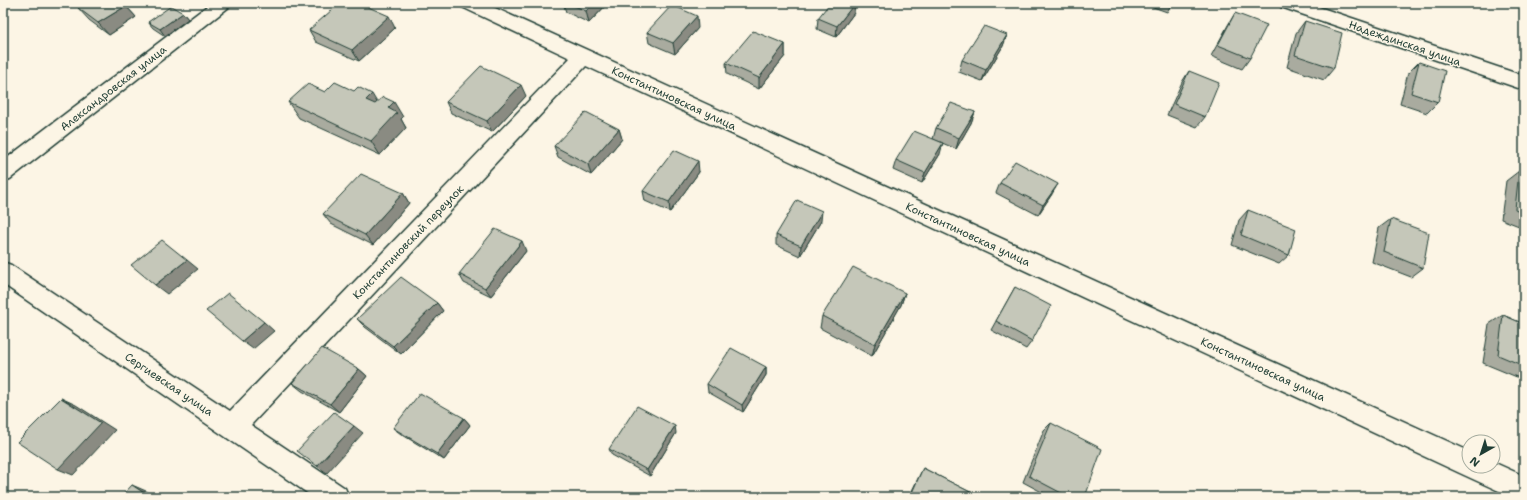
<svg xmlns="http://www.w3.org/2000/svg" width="1527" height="500" viewBox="0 0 1527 500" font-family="'Shantell Sans',sans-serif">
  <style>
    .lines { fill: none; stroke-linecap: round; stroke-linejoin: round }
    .minor-casing { stroke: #1f3d34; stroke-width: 3 }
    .minor { fill: #fcf5e5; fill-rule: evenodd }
    .wall { fill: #a9ab9f; stroke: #1f3d34 }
    .shaded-wall { fill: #8a8b82; stroke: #1f3d34 }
    .building { fill: #c5c7b9; stroke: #1f3d34 }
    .labels { text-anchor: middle; stroke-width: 3; stroke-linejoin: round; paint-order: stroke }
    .street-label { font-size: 11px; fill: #1f3d34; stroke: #fcf5e5 }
  </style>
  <rect width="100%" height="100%" fill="#fcf5e5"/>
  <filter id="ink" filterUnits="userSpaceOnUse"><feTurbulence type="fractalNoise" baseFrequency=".025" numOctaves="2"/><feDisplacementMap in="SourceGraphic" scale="8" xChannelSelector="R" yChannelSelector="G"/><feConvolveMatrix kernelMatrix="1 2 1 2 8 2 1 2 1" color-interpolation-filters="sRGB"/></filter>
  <g filter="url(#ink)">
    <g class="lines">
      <g class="minor-casing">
        <g id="minor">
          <path d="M211 3H232L229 7 10 179 3 181V161Z"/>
          <path d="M459 3H484L1469 451V466H1493V462L1524 476V497H1512L1464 475 586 66 251 425 345 488 349 497H313L3 284V262L11 265 230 411 570 58 462 7Z"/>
          <path d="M1278 3H1307L1524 76V90L1281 7Z"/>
        </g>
      </g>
      <use href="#minor" class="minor"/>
    </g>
    <g class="wall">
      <path d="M563 3H608L589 23 566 12Z"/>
      <path d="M1142 3H1172L1167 12Z"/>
      <path d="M126 6 136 17 109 35 89 20 78 8Z"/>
      <path d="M183 13 188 19 165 36 153 28 148 22Z"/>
      <path d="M854 13 836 37 817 29 818 18Z"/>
      <path d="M1235 13 1250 58 1242 69 1211 56 1228 25Z"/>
      <path d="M1305 21 1334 68 1324 80 1287 67 1296 33Z"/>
      <path d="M395 28 359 61 316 42 309 30Z"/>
      <path d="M698 28 675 54 649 43 647 32Z"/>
      <path d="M1007 35 1003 46 982 81 959 72 962 60Z"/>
      <path d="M785 44V56L759 89 727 74 726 63Z"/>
      <path d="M1419 62 1438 102 1427 113 1400 104 1408 73Z"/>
      <path d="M1189 71 1205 117 1197 127 1167 115 1182 82Z"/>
      <path d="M325 92 377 103 403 117 401 119 406 128 380 155 299 118 288 102Z"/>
      <path d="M526 96 492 132 451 113 446 102Z"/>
      <path d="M975 112 971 123 956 149 933 139 936 128Z"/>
      <path d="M619 129 622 139 591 175 558 157 554 146Z"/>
      <path d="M940 154 922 183 893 170 896 160Z"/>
      <path d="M1519 171 1524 172V228L1501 219 1506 181Z"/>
      <path d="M699 172 670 212 645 201 643 191Z"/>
      <path d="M1000 183 1052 194 1038 215 996 193Z"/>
      <path d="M403 193 409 203 373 245 331 224 323 214Z"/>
      <path d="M1248 210 1289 255 1279 264 1232 245 1239 220Z"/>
      <path d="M1391 219 1423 268 1411 277 1372 262 1379 228Z"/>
      <path d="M821 221 800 256 776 245V235Z"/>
      <path d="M526 251 491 296 464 283 459 274Z"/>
      <path d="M1015 287 1032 341 1026 349 991 330Z"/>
      <path d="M905 293 901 305 872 356 820 328 822 316Z"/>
      <path d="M437 303 443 311 401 354 365 327 357 319Z"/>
      <path d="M1503 315 1524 324V380L1483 363 1489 324Z"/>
      <path d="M766 367V375L743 412 708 392 707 384Z"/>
      <path d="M359 369 367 376 339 412 302 391 292 383Z"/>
      <path d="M464 418 470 425 444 460 401 434 393 428Z"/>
      <path d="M1051 423 1085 497H1051L1023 482 1044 430Z"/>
      <path d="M676 433 650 476 612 455 609 449Z"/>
      <path d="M923 468 980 497H909L920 474Z"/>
    </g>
    <g class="shaded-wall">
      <path d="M594 3H608L589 23 586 11Z"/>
      <path d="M855 3 854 13 836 37 837 26Z"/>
      <path d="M126 6 136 17 109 35 98 23Z"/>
      <path d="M183 13 188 19 165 36 160 29Z"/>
      <path d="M389 16 395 28 359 61 352 50Z"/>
      <path d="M697 16 698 28 675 54 673 43Z"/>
      <path d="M1007 35 1003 46 982 81 986 70Z"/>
      <path d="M785 44V56L759 89V78Z"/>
      <path d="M521 85 526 96 492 132 487 121Z"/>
      <path d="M372 94 381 109 366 100Z"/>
      <path d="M394 102 403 117 401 119 406 128 380 155 371 141 388 108Z"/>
      <path d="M975 112 971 123 956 149 959 138Z"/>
      <path d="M619 129 622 139 591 175 588 164Z"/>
      <path d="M943 143 940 154 922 183 925 173Z"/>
      <path d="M698 161 699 172 670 212 669 202Z"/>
      <path d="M1058 184 1052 194 1038 215 1043 205Z"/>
      <path d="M403 193 409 203 373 245 365 235Z"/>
      <path d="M822 211 821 221 800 256 801 246Z"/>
      <path d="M522 241 526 251 491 296 485 288Z"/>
      <path d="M187 260 198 269 167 294 155 285Z"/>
      <path d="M905 293 901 305 872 356 875 344Z"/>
      <path d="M437 303 443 311 401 354 393 346Z"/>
      <path d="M264 322 274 331 253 349 242 341Z"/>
      <path d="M766 367V375L743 412 742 405Z"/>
      <path d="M359 369 367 376 339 412 330 404Z"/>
      <path d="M61 398 76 405 115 430 73 475 58 469Z"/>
      <path d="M464 418 470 425 444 460 437 454Z"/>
      <path d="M354 426 363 433 327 473 317 466Z"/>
      <path d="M675 426 676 433 650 476 647 470Z"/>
      <path d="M132 485 146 491 156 497H150Z"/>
    </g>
    <g class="building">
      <path d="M87 3H123L126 6 98 23 78 8Z"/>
      <path d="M340 3H359L389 16 352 50 309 30Z"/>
      <path d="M568 3H594L586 11Z"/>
      <path d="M830 3H855L837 26 818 18Z"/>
      <path d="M672 5 697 16 673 43 647 32Z"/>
      <path d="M171 6 183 13 160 29 148 22Z"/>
      <path d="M1235 13 1267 25 1250 58 1218 45Z"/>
      <path d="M1305 21 1342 33 1334 68 1295 55Z"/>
      <path d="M984 26 1007 35 986 70 962 60Z"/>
      <path d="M753 31 785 44 759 78 726 63Z"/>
      <path d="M1419 62 1445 71 1438 102 1411 93Z"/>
      <path d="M481 66 521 85 487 121 446 102Z"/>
      <path d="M1189 71 1219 83 1205 117 1174 104Z"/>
      <path d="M335 82 354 91 358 87 372 94 366 100 375 104 383 97 394 102 388 108 397 113 371 141 288 102 308 84 325 92Z"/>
      <path d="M951 103 975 112 959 138 936 128Z"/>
      <path d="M586 112 619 129 588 164 554 146Z"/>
      <path d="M914 131 943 143 925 173 896 160Z"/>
      <path d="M674 150 698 161 669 202 643 191Z"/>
      <path d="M1015 161 1058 184 1043 205 1000 183Z"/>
      <path d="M1519 171 1524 172V213L1515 209Z"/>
      <path d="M361 174 403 193 365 235 323 214Z"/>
      <path d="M797 200 822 211 801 246 776 235Z"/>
      <path d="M1248 210 1296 229 1289 255 1241 235Z"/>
      <path d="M1391 219 1429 233 1423 268 1384 252Z"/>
      <path d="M495 229 522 241 485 288 459 274Z"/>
      <path d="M162 240 187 260 155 285 131 265Z"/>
      <path d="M853 267 905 293 875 344 822 316Z"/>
      <path d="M401 277 437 303 393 346 357 319Z"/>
      <path d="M1015 287 1051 306 1032 341 996 321Z"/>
      <path d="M228 293 264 322 242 341 206 311Z"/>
      <path d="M1503 315 1524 324V366L1498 355Z"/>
      <path d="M322 348 359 369 330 404 292 383Z"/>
      <path d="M731 348 766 367 742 405 707 384Z"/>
      <path d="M420 393 464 418 437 454 393 428Z"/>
      <path d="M61 398 101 423 58 469 17 442Z"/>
      <path d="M637 406 675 426 647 470 609 449Z"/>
      <path d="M334 412 354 426 317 466 297 451Z"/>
      <path d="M1051 423 1102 449 1085 497H1069L1029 476Z"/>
      <path d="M923 468 980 497H910Z"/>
      <path d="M132 485 150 497H121Z"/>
    </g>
  </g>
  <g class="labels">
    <g class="street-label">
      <text transform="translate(1405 43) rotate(19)" y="4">Надеждинская улица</text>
      <text transform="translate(113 88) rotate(-38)" y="4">Александровская улица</text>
      <text transform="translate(674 98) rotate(25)" y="4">Константиновская улица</text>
      <text transform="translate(968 234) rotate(25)" y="4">Константиновская улица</text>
      <text transform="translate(408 242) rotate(-46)" y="4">Константиновский переулок</text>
      <text transform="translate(1263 369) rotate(25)" y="4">Константиновская улица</text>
      <text transform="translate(169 384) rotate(34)" y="4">Сергиевская улица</text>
    </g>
  </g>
  <rect width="1527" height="500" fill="none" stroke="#fcf5e5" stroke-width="16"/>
  <rect x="8" y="8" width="1511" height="484" fill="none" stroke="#1f3d34" stroke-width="1.5" filter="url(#ink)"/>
  <g transform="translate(1481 454) rotate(219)"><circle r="19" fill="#fcf5e5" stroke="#a4ab9e"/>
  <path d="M0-3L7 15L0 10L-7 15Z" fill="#1f3d34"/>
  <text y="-6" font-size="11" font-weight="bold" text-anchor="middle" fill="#1f3d34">N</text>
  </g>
</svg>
